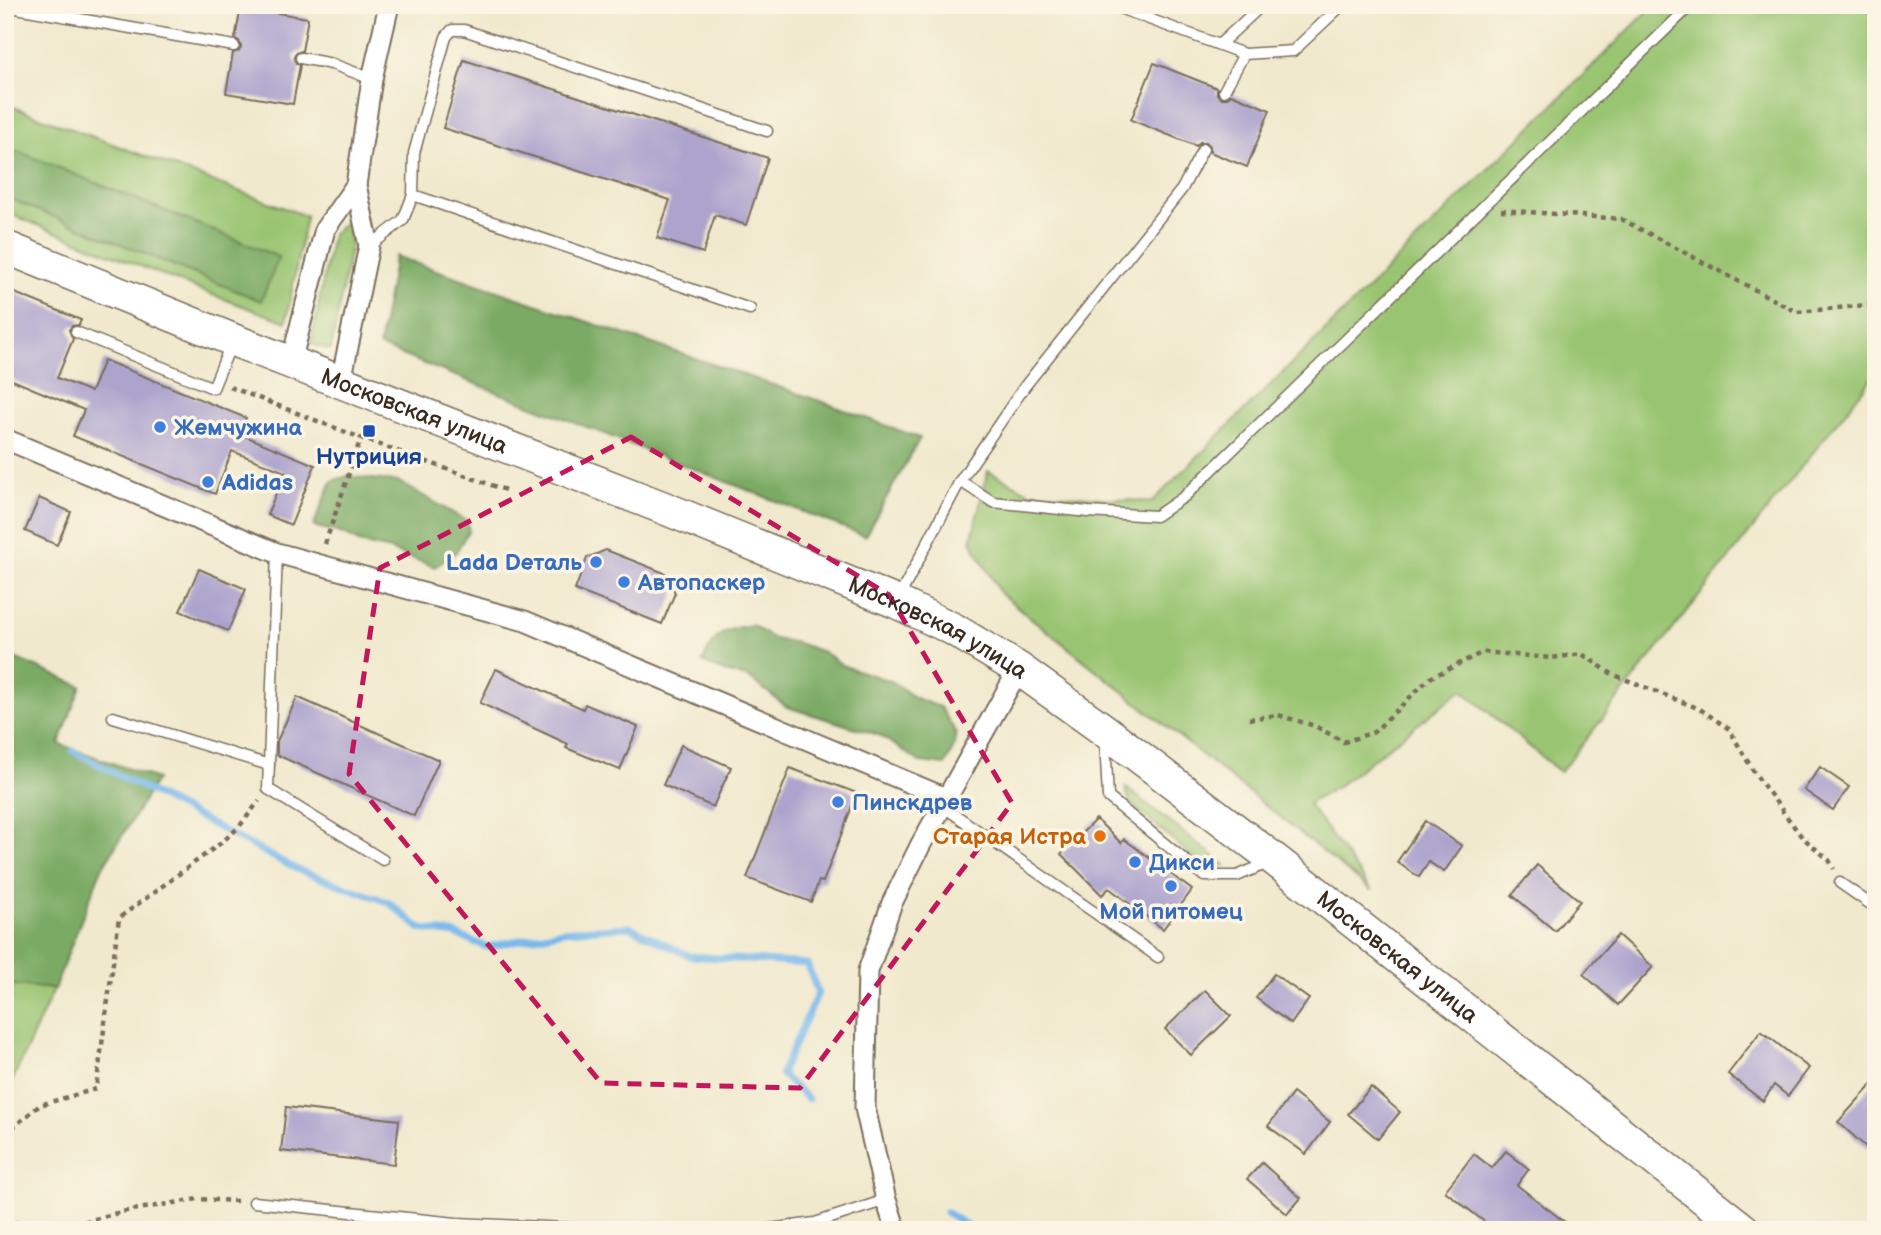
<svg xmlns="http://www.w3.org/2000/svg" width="1881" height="1235" viewBox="0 0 1881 1235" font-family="'Balsamiq Sans',sans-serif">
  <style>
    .green { fill: #99c471; stroke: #6a7748; stroke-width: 2 }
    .forest { fill: #7aaa63; stroke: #5a6a40; stroke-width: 2 }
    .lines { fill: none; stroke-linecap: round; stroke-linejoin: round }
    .stream { stroke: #78b8ec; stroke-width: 7 }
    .building { fill: #ada4ce }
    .lane-casing { stroke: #7a6d5b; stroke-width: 13 }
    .street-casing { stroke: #7a6d5b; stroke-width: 23 }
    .primary-casing { stroke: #7a6d5b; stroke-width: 35 }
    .path { stroke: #7a6d5b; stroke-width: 4.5; stroke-dasharray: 5 5; stroke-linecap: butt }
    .lane { stroke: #fff; stroke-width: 10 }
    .street { stroke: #fff; stroke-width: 19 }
    .primary { stroke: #fff; stroke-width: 32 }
    .marked { fill: none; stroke: #c2185b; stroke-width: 5; stroke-dasharray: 14 9; stroke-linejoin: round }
    .shop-dot { fill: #3f7fe0; stroke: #fcf5e5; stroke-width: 2.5 }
    .transit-dot { fill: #1a4fb4; stroke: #fcf5e5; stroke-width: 2.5 }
    .food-dot { fill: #e8710a; stroke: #fcf5e5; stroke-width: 2.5 }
    .labels { text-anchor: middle; stroke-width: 7; stroke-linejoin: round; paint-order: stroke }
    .street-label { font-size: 23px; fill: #3b2a1e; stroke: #fcf5e5 }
    .shop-label { font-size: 23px; font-weight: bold; fill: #366cbe; stroke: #fcf5e5; text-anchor: start }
    .transit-label { font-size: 23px; font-weight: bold; fill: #164399; stroke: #fcf5e5 }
    .food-label { font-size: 23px; font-weight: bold; fill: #c56008; stroke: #fcf5e5; text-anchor: end }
  </style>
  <rect width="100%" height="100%" fill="#fcf5e5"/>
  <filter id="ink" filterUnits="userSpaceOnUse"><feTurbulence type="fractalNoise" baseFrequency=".0143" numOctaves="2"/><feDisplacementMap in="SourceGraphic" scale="14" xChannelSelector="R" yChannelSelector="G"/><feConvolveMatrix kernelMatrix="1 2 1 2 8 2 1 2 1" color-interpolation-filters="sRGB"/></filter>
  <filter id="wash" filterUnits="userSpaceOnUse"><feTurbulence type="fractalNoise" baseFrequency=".00686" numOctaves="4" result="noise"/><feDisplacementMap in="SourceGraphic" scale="28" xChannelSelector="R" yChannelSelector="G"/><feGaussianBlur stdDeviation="1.57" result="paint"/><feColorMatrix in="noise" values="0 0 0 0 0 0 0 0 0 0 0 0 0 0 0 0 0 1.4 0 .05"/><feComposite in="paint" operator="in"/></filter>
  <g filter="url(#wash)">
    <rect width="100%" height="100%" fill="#f0e9cd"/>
    <g class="green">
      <path d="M1654 5H1876V373L1560 772 1462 690 1337 787 1308 804 1372 891 1000 593 971 541 988 471 1029 492 1152 502Z"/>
      <path d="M5 104 306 216 286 322 205 292 5 212Z"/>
      <path d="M346 222 351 244 331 350 311 344 332 235Z"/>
      <path d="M1125 787 1225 865 1205 868 1130 803Z"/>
      <path d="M5 984 54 989 5 1097Z"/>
    </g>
    <g class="forest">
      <path d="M5 146 279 257 261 301 5 197Z"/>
      <path d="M395 256 823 402 920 438 865 536 379 346Z"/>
      <path d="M347 476 399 482 467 521 469 530 456 552 435 567 387 549 363 544 341 533 313 526 332 481Z"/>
      <path d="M752 625 774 639 798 643 823 652 844 666 893 682 915 698 940 707 956 732 954 747 945 765 920 762 879 735 787 707 748 677 724 672 702 662C717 633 720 630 752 625Z"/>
      <path d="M5 654 81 686 59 744 157 779 101 870 54 989 5 984Z"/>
    </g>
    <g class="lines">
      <g class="stream">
        <path d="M73 751 298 870 388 902 421 929 455 934 487 947 563 931 630 927 690 956 807 964 818 993 781 1074 808 1099"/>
        <path d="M946 1212 973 1230"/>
      </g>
    </g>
    <g id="blocks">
      <g class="building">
        <path d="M241 7 308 18 302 51 296 53 294 57 296 63 300 65 293 104 226 93 233 53 239 51 241 47 239 41 235 39Z"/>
        <path d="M464 60 768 158 746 225 715 215 703 253 657 238 670 200 443 128Z"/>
        <path d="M1154 63 1217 88V94L1221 98H1227L1231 94 1270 110 1247 167 1210 152V146L1206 142H1200L1196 146 1131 120Z"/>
        <path d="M5 289 81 320 79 325 72 326 69 330 73 339 57 378 91 392 104 360 246 418 240 434 315 465 291 525 267 515 285 472 232 451 215 494 73 436 84 410 5 377Z"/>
        <path d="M39 498 71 512 57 545 25 531Z"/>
        <path d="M606 550 667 574 675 593 662 624 575 590 587 558Z"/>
        <path d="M199 569 246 589 228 631 180 611Z"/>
        <path d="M496 669 583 709 585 704 638 727 620 770 566 748 568 744 480 703Z"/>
        <path d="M297 697 439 760 414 816 277 755V741Z"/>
        <path d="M681 745 731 767 713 807 663 785Z"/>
        <path d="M1820 767 1849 787 1833 810 1804 790Z"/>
        <path d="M790 768 857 793 823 882 819 881 811 902 747 878Z"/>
        <path d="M1096 819 1121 843 1124 839 1192 890 1163 929 1109 888 1102 895 1061 854Z"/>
        <path d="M1425 821 1462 846 1444 872 1429 862 1419 877 1397 862Z"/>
        <path d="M1537 865 1580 901 1555 931 1512 895Z"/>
        <path d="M1618 935 1653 967 1618 1005 1583 974Z"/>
        <path d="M1274 974 1309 999 1291 1024 1256 998Z"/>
        <path d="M1205 990 1231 1016 1191 1055 1165 1029Z"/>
        <path d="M1761 1031 1809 1068 1788 1096 1774 1085 1763 1101 1728 1074Z"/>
        <path d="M1876 1080V1156L1838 1122Z"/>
        <path d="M1371 1087 1400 1112 1378 1139 1348 1114Z"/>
        <path d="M1293 1093 1330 1122 1306 1154 1268 1126Z"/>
        <path d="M286 1107 399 1120 394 1164 281 1151Z"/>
        <path d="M1506 1151 1529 1169 1517 1185 1575 1230H1495L1445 1191 1474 1154 1492 1168Z"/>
        <path d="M1262 1163 1301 1198 1287 1214 1247 1179Z"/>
      </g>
    </g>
  </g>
  <g filter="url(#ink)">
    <use href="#blocks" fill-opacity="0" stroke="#7a6d5b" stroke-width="2"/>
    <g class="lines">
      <g class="lane-casing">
        <g id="lane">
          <path d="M1111 5 1244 54"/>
          <path d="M5 6 234 46"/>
          <path d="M1220 44 1262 5"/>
          <path d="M301 58 332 64 372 79"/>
          <path d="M1224 91 1244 54 1293 51 1342 5"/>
          <path d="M413 195 414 153 446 37 452 30H464L767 131"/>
          <path d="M370 246 403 220 413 195 750 309"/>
          <path d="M76 332 213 388 231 344"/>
          <path d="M960 481 993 502 1088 512 1156 516 1185 496 1691 5"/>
          <path d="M277 553 268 789 383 860"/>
          <path d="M898 599 960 481 1025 386 1182 189 1203 149"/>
          <path d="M113 717 269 765"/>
          <path d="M1105 741 1108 797 1204 876H1237L1268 863"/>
          <path d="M944 807 1158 957"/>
          <path d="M1840 883 1876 908"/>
          <path d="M254 1202 456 1223 611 1230"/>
          <path d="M762 1230 815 1223 886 1200"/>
        </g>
      </g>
      <g class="street-casing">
        <g id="street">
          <path d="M291 362 325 229 356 185"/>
          <path d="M341 381 369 246 356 185 372 79 389 5"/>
          <path d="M5 439 277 553 525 621 948 799"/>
          <path d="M896 1230 886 1200 865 1108 868 971 892 903 921 844 1019 669"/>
        </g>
      </g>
      <g class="primary-casing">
        <g id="primary">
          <path id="s1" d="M5 247 233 340 664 508 896 602 953 629 1019 669 1104 730 1275 860 1744 1230"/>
        </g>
      </g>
      <g class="path">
        <path d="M1501 210 1621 219 1797 312 1876 304"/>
        <path d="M230 387 361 438"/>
        <path d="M325 544 361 438 508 491"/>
        <path d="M1249 719 1278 715 1315 726 1344 742 1374 732 1430 678 1483 652 1551 658 1582 654 1612 674 1700 709 1729 729 1755 774 1802 837 1829 860 1834 869"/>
        <path d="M5 1208 11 1129 40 1105 96 1089 119 918 221 843 239 827 259 801"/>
        <path d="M5 1221 41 1226 83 1222 121 1212 198 1199 239 1201"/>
      </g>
      <use href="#lane" class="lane"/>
      <use href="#street" class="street"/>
      <use href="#primary" class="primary"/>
    </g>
  </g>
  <path class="marked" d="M631 437 889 595 1012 803 800 1088 601 1083 349 774 380 568Z"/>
  <g class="shop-dot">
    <circle cx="160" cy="427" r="7"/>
    <circle cx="208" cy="482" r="7"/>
    <circle cx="596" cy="562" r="7"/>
    <circle cx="624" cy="582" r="7"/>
    <circle cx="838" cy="802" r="7"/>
    <circle cx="1135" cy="862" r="7"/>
    <circle cx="1171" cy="886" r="7"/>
  </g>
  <rect class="transit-dot" x="362" y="424" width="14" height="14" rx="3.5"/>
  <circle class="food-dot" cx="1100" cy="836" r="7"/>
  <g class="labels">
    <g class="street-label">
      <text dy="8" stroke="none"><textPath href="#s1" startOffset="441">Московская улица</textPath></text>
      <text dy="8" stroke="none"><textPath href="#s1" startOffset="1008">Московская улица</textPath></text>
      <text dy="8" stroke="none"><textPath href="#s1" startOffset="1575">Московская улица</textPath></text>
    </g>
    <g class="shop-label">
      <text x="174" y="435">Жемчужина</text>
      <text x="222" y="490">Adidas</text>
      <text x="582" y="570" text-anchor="end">Lada Dеталь</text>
      <text x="638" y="590">Автопаскер</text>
      <text x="852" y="810">Пинскдрев</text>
      <text x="1149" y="870">Дикси</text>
      <text x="1171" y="919" text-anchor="middle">Мой питомец</text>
    </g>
    <g class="transit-label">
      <text x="369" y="464">Нутриция</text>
    </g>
    <g class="food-label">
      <text x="1086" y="844">Старая Истра</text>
    </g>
  </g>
  <rect width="1881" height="1235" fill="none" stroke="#fcf5e5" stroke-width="28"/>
</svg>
